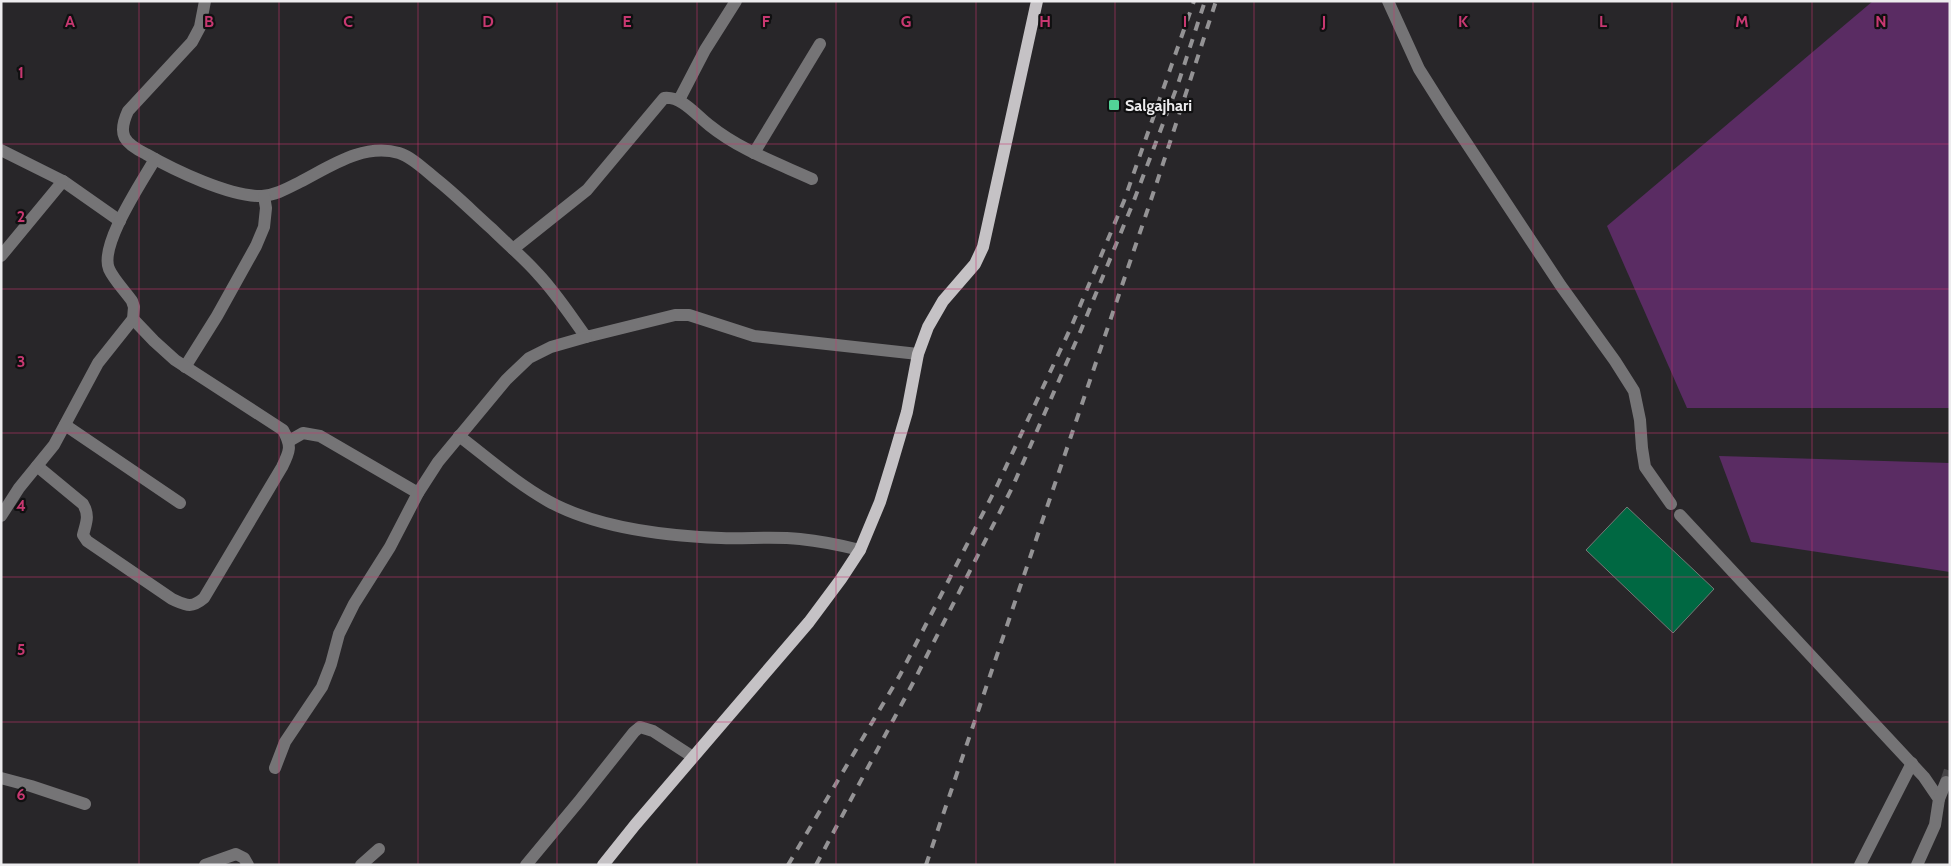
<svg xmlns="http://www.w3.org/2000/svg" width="1951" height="866" viewBox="0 0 1951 866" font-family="Cabin,sans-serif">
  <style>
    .water { fill: #5a2c63 }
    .building { fill: #006842; stroke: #757876 }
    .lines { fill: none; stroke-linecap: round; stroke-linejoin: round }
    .minor-tunnel { stroke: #464447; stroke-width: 12; stroke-dasharray: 12 6; stroke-linecap: butt }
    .minor { stroke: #757476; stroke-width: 12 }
    .major { stroke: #c5c2c5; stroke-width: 12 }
    .rail { stroke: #949395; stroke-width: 4; stroke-dasharray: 9 9; stroke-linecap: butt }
    .grid { fill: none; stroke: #c83871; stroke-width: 1; stroke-opacity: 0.55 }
    .poi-dot { fill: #52d397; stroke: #101011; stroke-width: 2 }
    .labels { text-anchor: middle; stroke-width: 4.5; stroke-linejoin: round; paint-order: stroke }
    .poi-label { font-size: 16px; font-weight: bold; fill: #edecee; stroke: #101011; text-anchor: start }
    .grid-label { font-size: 16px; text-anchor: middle; font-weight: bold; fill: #c83871; stroke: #101011; stroke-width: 4.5; stroke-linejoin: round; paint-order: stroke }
  </style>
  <rect width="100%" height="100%" fill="#282629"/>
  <g class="water">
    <path d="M1873 1H1950V408H1687L1607 226Z"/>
    <path d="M1719 456 1950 463V572L1751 542Z"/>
  </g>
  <path class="building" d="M1627 507 1714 589 1673 633 1586 550Z"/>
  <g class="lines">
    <path class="minor-tunnel" d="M1946 782 1950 770"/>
    <g class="minor">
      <path d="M205 1 200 27 192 42 128 111C117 135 124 143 146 154 174 170 230 197 262 196 276 195 288 188 300 182 331 166 363 143 399 153 412 157 425 170 436 179 455 194 473 212 492 229 507 244 524 258 538 274 556 293 570 315 586 337L675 315H689L754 336 918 354"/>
      <path d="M1388 1 1419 69 1448 115 1561 286 1615 361 1634 391 1640 420 1642 448 1645 467 1671 504"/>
      <path d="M679 100 705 50 736 1"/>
      <path d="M1 150 63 181 120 221"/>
      <path d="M754 153 820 44"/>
      <path d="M513 249 587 190 664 98C682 96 696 115 709 125 740 150 777 163 812 179"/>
      <path d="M1 256 63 181"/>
      <path d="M185 367 217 316 256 246 264 227 266 208 264 196"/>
      <path d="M65 425 180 503"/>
      <path d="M459 436C488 458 516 483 548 501 597 528 665 536 721 538 747 539 774 536 800 539 820 541 840 545 860 550"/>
      <path d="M289 441 303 433 320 436 418 493"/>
      <path d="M37 466 83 504C90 516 86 523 83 535L87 541 172 599C186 605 191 609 204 598L282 467C290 451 292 446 283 430L175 360 154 341 133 319"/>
      <path d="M1680 515 1924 777 1939 799 1935 825 1917 865"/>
      <path d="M1 516 19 488 54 445 98 363 133 319 134 307 132 301C125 291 114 280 109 269 99 245 142 182 155 159"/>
      <path d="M275 768 285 742 322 687 331 664 339 634 354 604 390 547 418 493 438 462 506 380 529 358 551 347 586 337"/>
      <path d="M1 778 31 786 85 804"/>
      <path d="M1939 799 1946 782"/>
      <path d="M205 865 236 854 244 858 248 865"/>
      <path d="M361 865 379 849"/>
      <path d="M526 865 580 800 634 732 640 727 653 731 693 757"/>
      <path d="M1860 865 1912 763"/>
    </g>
    <path class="major" d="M603 865 635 825 809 622 841 579 860 550 880 502 892 463 907 412 918 354 928 327 943 301 975 264 983 247 1037 1"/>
    <g class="rail">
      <path d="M788 865 900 675 997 486 1072 325 1124 201 1194 1"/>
      <path d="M816 865 914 681 1012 488 1081 330 1133 203 1178 84 1205 1"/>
      <path d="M926 865 1157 182 1216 1"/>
    </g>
  </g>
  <path class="grid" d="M139 1V865M279 1V865M418 1V865M557 1V865M697 1V865M836 1V865M976 1V865M1115 1V865M1254 1V865M1394 1V865M1533 1V865M1672 1V865M1812 1V865M1 144H1950M1 289H1950M1 433H1950M1 577H1950M1 722H1950"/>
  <rect class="poi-dot" x="1108" y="99" width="12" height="12" rx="2.5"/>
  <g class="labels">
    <g class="poi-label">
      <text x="1125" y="111">Salgajhari</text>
    </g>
  </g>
  <g class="grid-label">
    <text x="70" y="27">A</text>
    <text x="209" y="27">B</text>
    <text x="348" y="27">C</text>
    <text x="488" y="27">D</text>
    <text x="627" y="27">E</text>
    <text x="766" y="27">F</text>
    <text x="906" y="27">G</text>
    <text x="1045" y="27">H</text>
    <text x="1185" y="27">I</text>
    <text x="1324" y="27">J</text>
    <text x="1463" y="27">K</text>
    <text x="1603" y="27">L</text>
    <text x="1742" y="27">M</text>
    <text x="1881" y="27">N</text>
    <text x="21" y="78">1</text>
    <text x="21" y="222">2</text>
    <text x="21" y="367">3</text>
    <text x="21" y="511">4</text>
    <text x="21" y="655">5</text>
    <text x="21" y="800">6</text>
  </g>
  <rect width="1951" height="866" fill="none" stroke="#edecee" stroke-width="5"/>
</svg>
